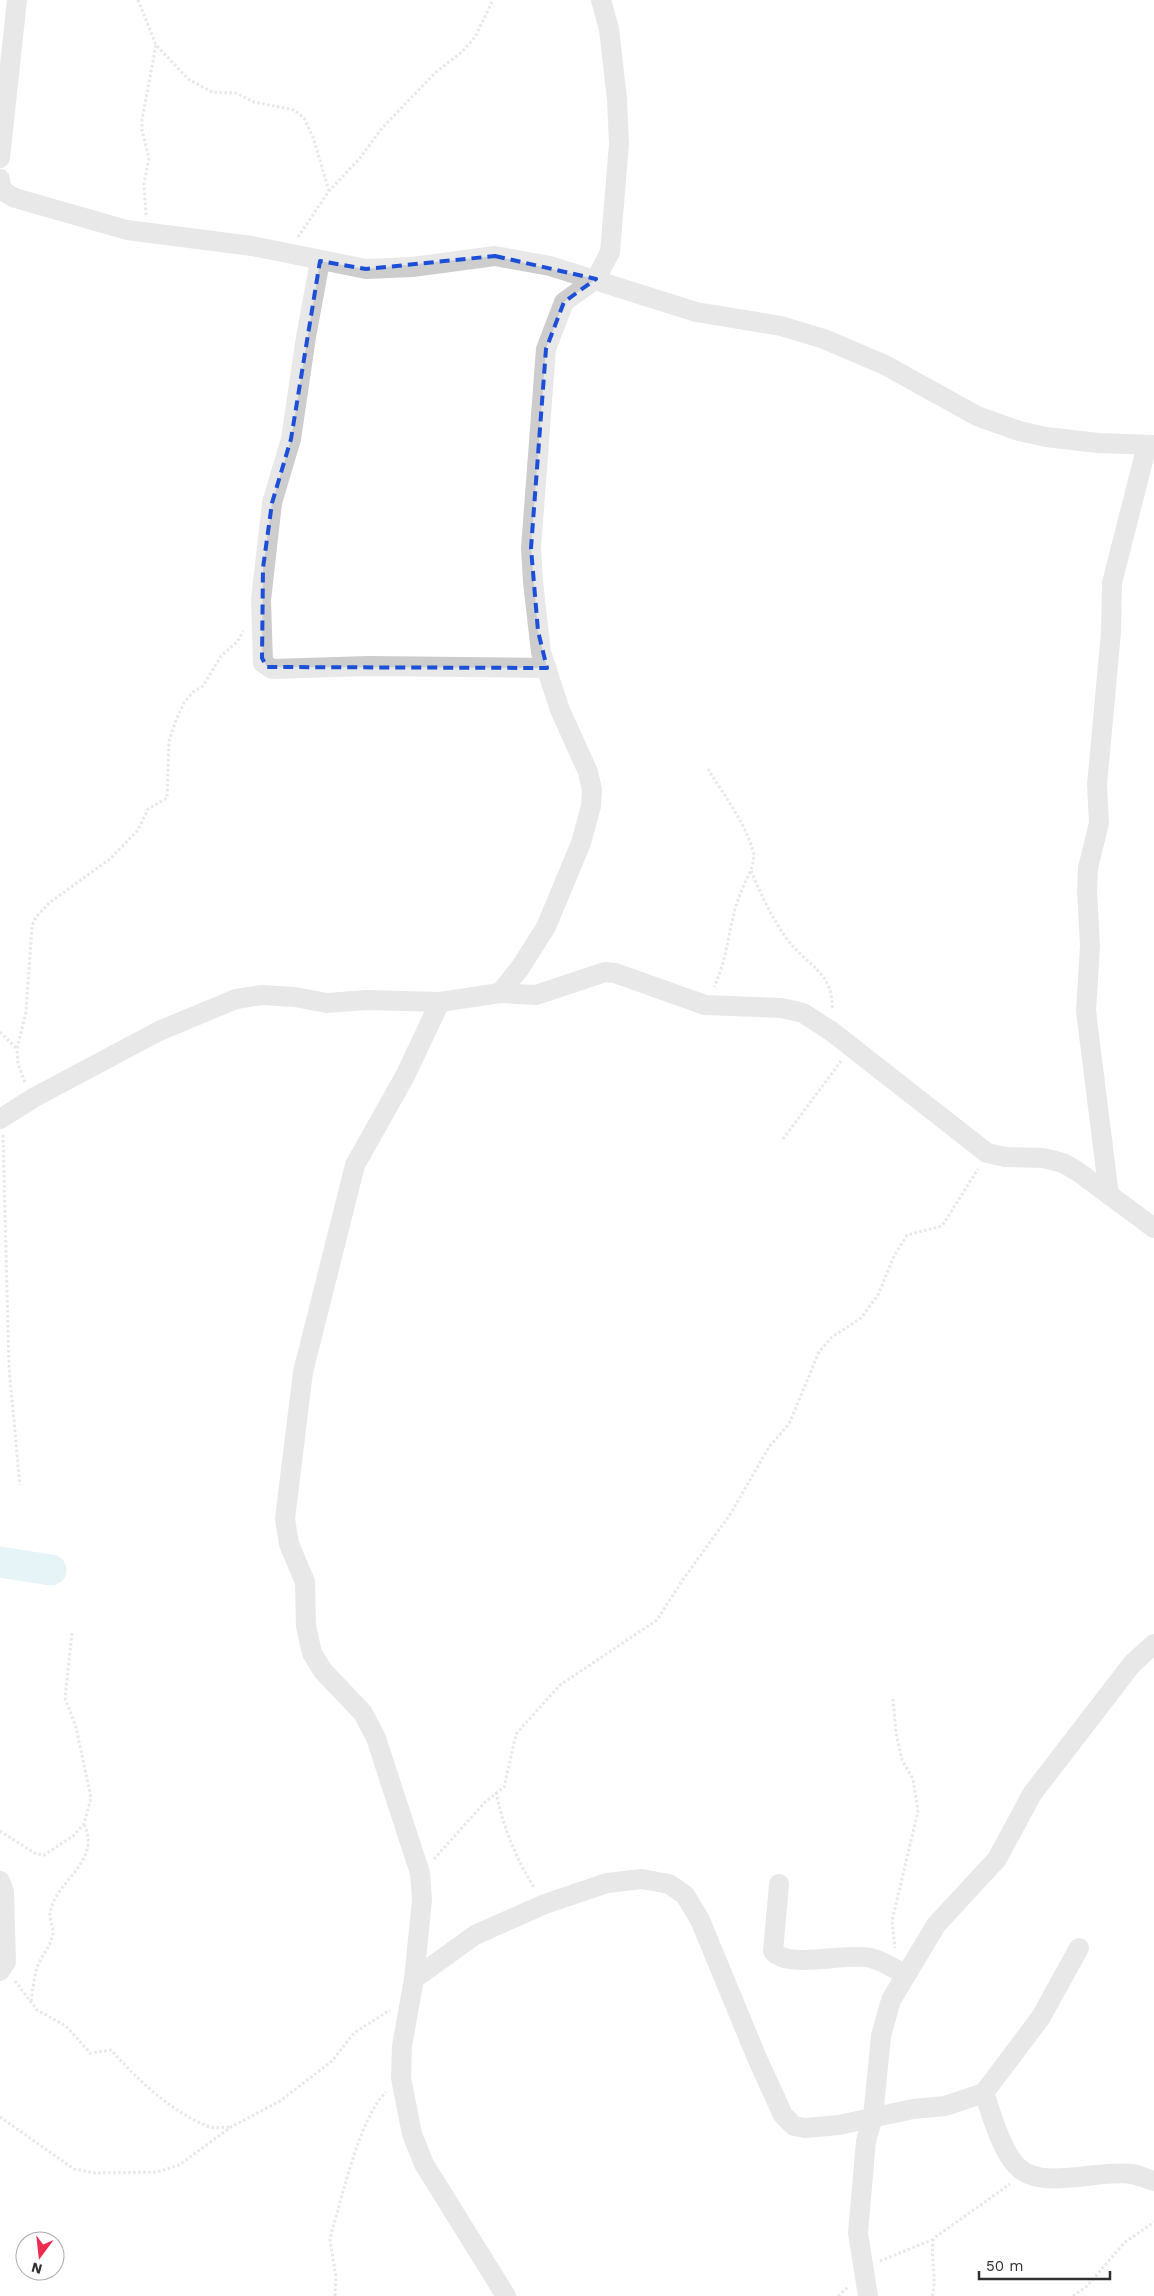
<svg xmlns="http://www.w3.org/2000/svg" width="1154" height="2296" viewBox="0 0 1154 2296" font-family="'Work Sans',sans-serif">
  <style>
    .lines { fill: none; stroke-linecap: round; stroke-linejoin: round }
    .river { stroke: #c8e4ee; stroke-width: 31 }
    .path { stroke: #cdcdcd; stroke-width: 3; stroke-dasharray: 2.5 2.5; stroke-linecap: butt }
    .street { stroke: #cdcdcd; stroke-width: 20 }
    .marked { fill: none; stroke: #1d4ed8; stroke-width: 4; stroke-dasharray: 10 6; stroke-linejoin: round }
  </style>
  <rect width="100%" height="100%" fill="#fff"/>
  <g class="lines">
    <path class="river" d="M0 1562 51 1570"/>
    <g class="path">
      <path d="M138 0 156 45 188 79 212 92 236 93 254 102 294 110 304 118 313 137 329 191"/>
      <path d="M146 215 144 184 149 158 142 130V120L156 45"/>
      <path d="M298 237 329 191 360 158 382 128 436 72 462 52 475 37 493 0"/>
      <path d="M708 769C723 794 745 822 753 851 756 864 748 875 743 887 728 920 730 953 714 987"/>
      <path d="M751 871C761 895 772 918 787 939 807 966 834 972 832 1010"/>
      <path d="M0 1032 17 1049"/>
      <path d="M25 1082 18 1064 17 1049 26 1012 32 926 36 917 49 903 110 859 138 830 148 809 167 798 169 741 176 720 184 703 193 692 203 686 221 656 238 641 243 631"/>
      <path d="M3 1135 9 1368 20 1485"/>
      <path d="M783 1139 841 1061"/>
      <path d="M893 1699 896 1733 902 1760 913 1779 918 1811 892 1921 895 1948"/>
      <path d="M496 1792C503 1827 516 1859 535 1889"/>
      <path d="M0 1831 36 1854 44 1855 73 1836 84 1824 91 1798 76 1727 65 1698 72 1633"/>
      <path d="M434 1859 485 1802 504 1787 516 1734 560 1685 657 1620 682 1581 731 1513 769 1447 789 1424 819 1352 832 1337 861 1318 878 1295 894 1256 907 1235 942 1226 978 1169"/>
      <path d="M15 1981 37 2010 66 2026 90 2053 111 2050C138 2080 169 2110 207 2126 214 2129 223 2127 230 2127"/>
      <path d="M31 2001C33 1990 34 1974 39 1963 44 1952 52 1945 53 1932 53 1926 49 1919 50 1913 56 1879 102 1863 84 1824"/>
      <path d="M0 2117 74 2169 95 2173 157 2172 179 2165 231 2127 280 2101 332 2061 354 2033 390 2010"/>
      <path d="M880 2261 934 2239"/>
      <path d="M335 2296 336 2277 330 2240 332 2230C344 2192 359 2119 386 2092"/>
      <path d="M838 2296 848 2287"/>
      <path d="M932 2296C938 2277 929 2258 934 2238L1010 2184"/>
      <path d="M1073 2296 1087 2286 1124 2243 1154 2222"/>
    </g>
    <g class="street">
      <path d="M0 158 17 0"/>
      <path d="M0 179C1 191 5 193 15 198L127 230 252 246 366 269 412 267 495 256 550 266 696 312 781 326 824 339 885 365 977 416 1019 431 1046 437 1098 443 1154 445"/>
      <path d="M320 261 306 337 291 439 272 503 261 600 263 663 272 669 369 666 547 668"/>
      <path d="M500 993 520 968 546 927 581 843 591 806 592 790 588 772 560 710 541 652 533 582 531 548 546 349 564 302 596 279 610 252 619 144 617 99 609 29 601 0"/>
      <path d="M440 1002 405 1076 355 1165 303 1372 285 1519 289 1544 305 1582 306 1626 312 1653 323 1671 363 1713 376 1738 420 1873 422 1900 414 1979 402 2046 401 2078 412 2134 424 2164 506 2296"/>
      <path d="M0 1119 35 1097 159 1031 236 999 262 995 295 997 327 1003 367 1000 440 1002 500 993 536 995 605 972 615 973 705 1005 782 1008 803 1013 831 1031 987 1153 1005 1157 1043 1158 1063 1163 1077 1171 1154 1228"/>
      <path d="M1109 1195 1086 1011 1090 946 1087 891 1088 868 1099 823 1097 785 1111 632 1112 583 1147 445"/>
      <path d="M0 1881 4 1892 6 1962 0 1971"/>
      <path d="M779 1884 773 1951C788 1970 845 1952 871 1958 883 1961 895 1969 906 1975"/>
      <path d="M414 1979 475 1935 545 1904 607 1883 642 1879 669 1884 685 1895 700 1920 757 2058 783 2115 794 2126 805 2128 839 2125 913 2109 945 2106 984 2093 1041 2017 1079 1948"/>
      <path d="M984 2093C992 2115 1002 2154 1020 2169 1045 2190 1100 2169 1132 2174 1139 2175 1147 2179 1154 2181"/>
      <path d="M868 2296 858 2233 866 2141 873 2117 881 2036 891 2000 936 1925 997 1859 1032 1794 1132 1664 1154 1644"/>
    </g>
  </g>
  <path d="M0 0H1154V2296H0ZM495 256 596 279 564 302 546 349 531 548 538 631 547 668 267 667 262 658 263 568 272 503 291 439 320 261 366 269Z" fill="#fff" fill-opacity=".55" fill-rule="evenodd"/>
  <path class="marked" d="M495 256 596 279 564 302 546 349 531 548 538 631 547 668 267 667 262 658 263 568 272 503 291 439 320 261 366 269Z"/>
  <g transform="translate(40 2256) rotate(195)"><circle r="24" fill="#ffffff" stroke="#acacac"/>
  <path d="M0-4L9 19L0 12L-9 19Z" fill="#ef2a4f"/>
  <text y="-8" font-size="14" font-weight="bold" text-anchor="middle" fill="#303030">N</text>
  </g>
  <path d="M979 2271v8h131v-8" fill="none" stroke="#303030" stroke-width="2.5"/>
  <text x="986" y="2271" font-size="15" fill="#303030" stroke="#ffffff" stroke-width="4" paint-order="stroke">50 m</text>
</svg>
